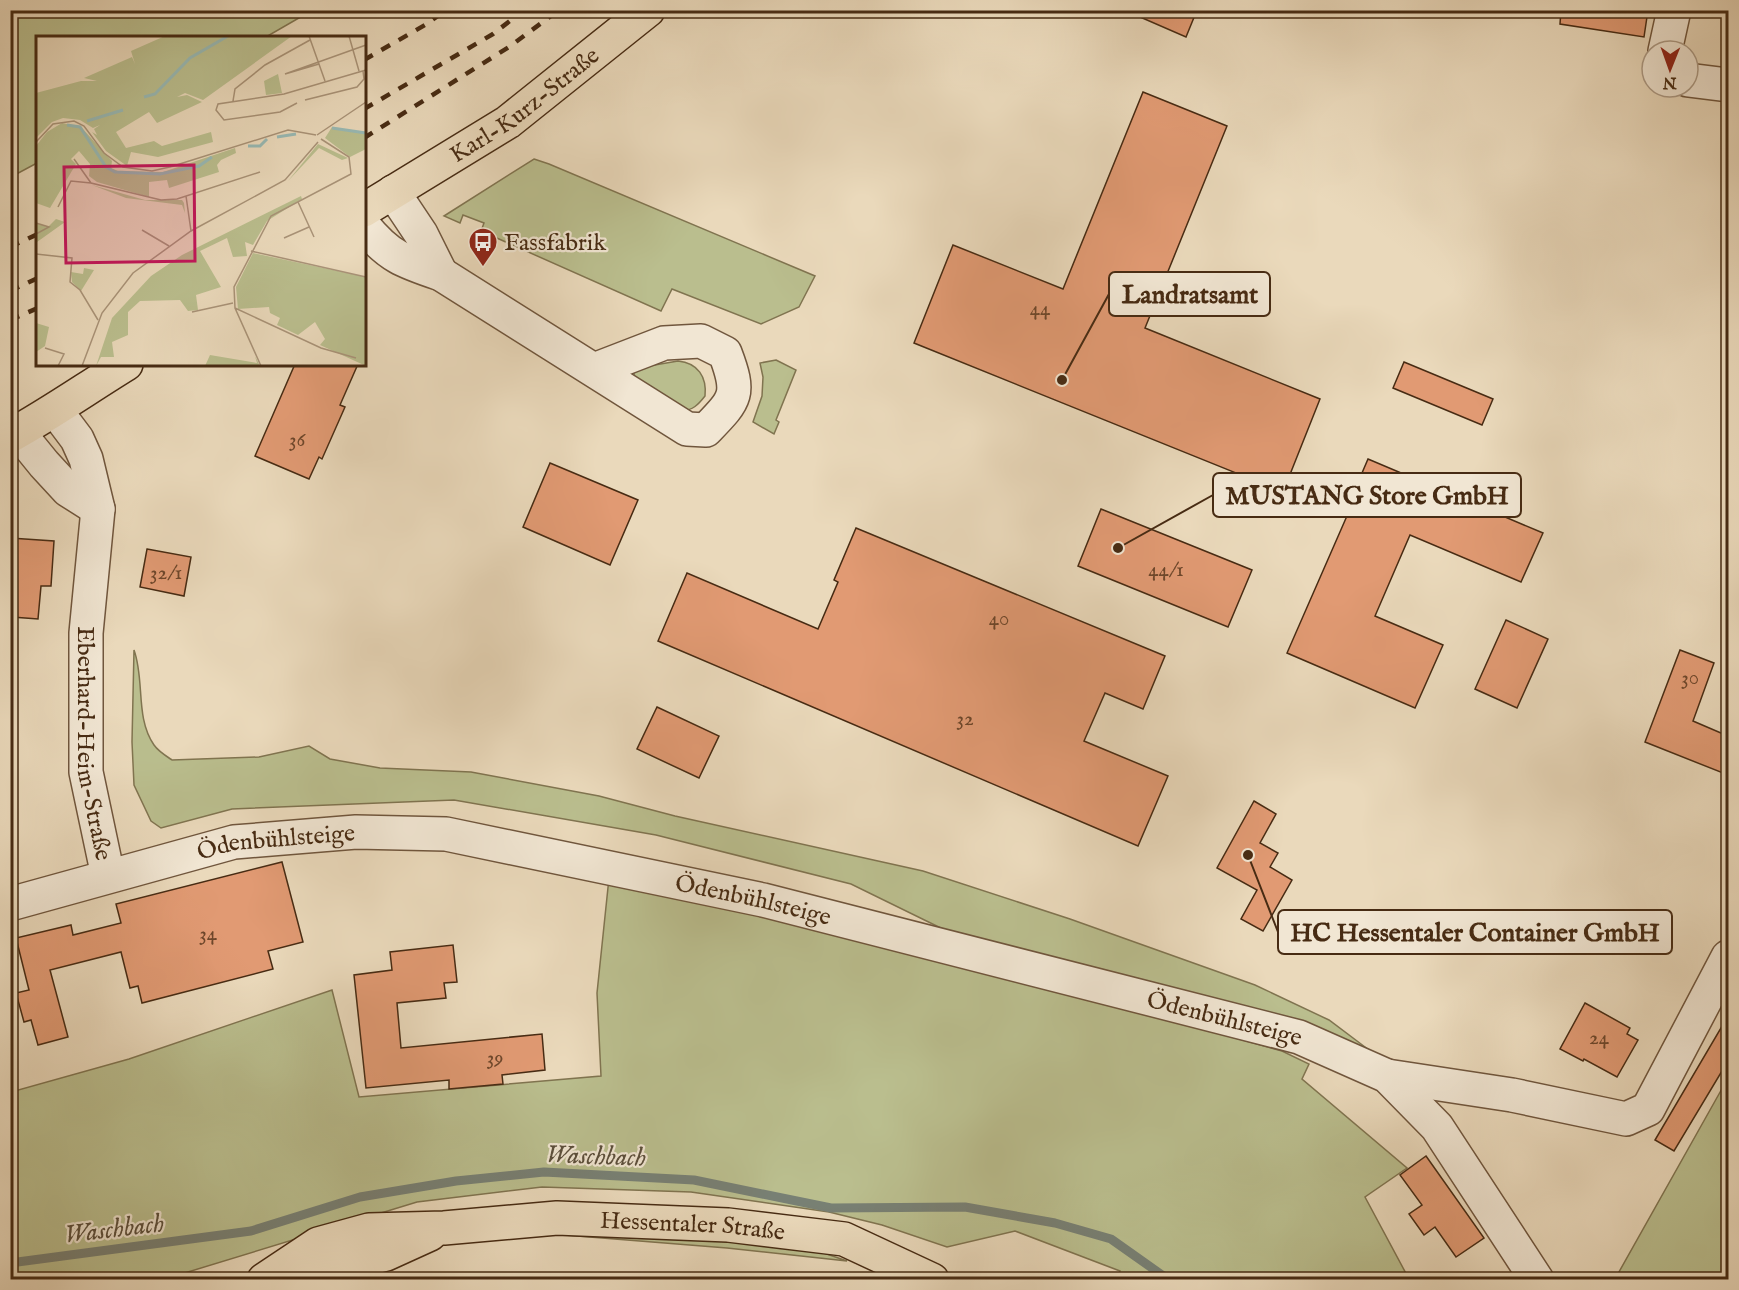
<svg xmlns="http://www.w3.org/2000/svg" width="1739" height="1290" viewBox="0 0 1739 1290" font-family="'IM FELL English',serif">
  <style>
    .green { fill: #babe8e; stroke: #807450; stroke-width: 1.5 }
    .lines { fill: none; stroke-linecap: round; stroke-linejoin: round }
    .stream { stroke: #788074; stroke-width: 9 }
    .building { fill: #e19a73; stroke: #472b13; stroke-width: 1.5 }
    .minor-casing { stroke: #70563d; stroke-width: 36 }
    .major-casing { stroke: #472b13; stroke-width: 36 }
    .minor { stroke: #f1e6d3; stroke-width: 33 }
    .major { stroke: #ead9bb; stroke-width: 33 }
    .rail { stroke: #472b13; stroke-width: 4.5; stroke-dasharray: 10 10; stroke-linecap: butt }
    .labels { text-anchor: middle; stroke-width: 4.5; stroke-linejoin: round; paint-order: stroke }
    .number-label { font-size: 21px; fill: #6e472b }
    .street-label { font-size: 24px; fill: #472b13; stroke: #f1e6d3 }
    .poi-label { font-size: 24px; fill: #472b13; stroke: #f1e6d3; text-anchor: start }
    .water-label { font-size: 26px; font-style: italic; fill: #5b4e3b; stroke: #f1e6d3 }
    .inset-river { fill: none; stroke: #98b9b4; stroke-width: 3 }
    .inset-road { fill: none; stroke: #a99378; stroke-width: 1.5 }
    .view { fill: #c2185b; fill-opacity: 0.15; stroke: #c2185b; stroke-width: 3 }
    .inset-edge { fill: none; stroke: #472b13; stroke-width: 3 }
    .leader { fill: none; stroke: #472b13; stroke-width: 2 }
    .callout-dot { fill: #472b13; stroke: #f1e6d3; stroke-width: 2 }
    .callout { fill: #f1e6d3; stroke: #472b13; stroke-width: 2 }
    .callout-label { font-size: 26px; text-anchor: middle; font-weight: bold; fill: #472b13 }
  </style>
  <rect width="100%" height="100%" fill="#ead9bb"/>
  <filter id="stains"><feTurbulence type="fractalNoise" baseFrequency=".00333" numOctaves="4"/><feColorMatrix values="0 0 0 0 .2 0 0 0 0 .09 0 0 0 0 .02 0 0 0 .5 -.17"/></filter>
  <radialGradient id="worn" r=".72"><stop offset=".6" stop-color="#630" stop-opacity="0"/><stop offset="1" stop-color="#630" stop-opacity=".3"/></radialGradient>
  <g class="green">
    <path d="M11 10H311V11L266 37 38 38 37 163 11 177Z"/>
    <path d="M534 159 549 164 815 276 799 307 761 324 672 289 661 311 481 231 484 223 463 215 460 223 444 216Z"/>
    <path d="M776 360 796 370 776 420 779 422 774 434 753 422 762 396 763 377 760 363Z"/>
    <path d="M678 361C698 363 707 377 705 396 698 405 693 410 682 411L634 383V372L643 367Z"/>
    <path d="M134 650C145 680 135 718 154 745 158 751 166 756 172 760L259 757 309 746 330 759 380 768 471 772 599 796 675 816 923 871 1070 919 1255 985 1329 1020 1369 1050 953 934 851 884 656 835 454 800 232 809 161 828 151 821 134 785 132 742Z"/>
    <path d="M609 878 992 970 1282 1051 1309 1064 1302 1079 1407 1168 1365 1197 1409 1279H1117L1120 1271 1015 1231 947 1247 882 1225 829 1212 691 1192 542 1187 417 1202 165 1279 11 1280V1092L129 1059 332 990 359 1097 601 1076 597 993Z"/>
    <path d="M1728 1078V1279H1615Z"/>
    <path d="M647 1230 821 1252 847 1261 727 1248 552 1234Z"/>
  </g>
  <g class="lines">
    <path class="stream" d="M10 1263 251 1231 360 1197 456 1181 544 1172 694 1180 831 1208 965 1207 1055 1223 1111 1239 1169 1280"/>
  </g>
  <g class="building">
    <path d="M1124 10H1197L1186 37Z"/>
    <path d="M1561 10H1648L1644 37 1560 24Z"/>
    <path d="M1143 92 1227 126 1145 328 1320 399 1283 492 914 343 953 245 1063 289Z"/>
    <path d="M1404 362 1493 399 1482 425 1393 388Z"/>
    <path d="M295 364H358L340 405 345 407 322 459 319 457 309 479 255 456Z"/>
    <path d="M1368 459 1543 533 1521 582 1410 535 1375 616 1443 645 1415 708 1287 653 1350 509 1347 508Z"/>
    <path d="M550 463 638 500 610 565 523 527Z"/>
    <path d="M1101 509 1252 570 1228 627 1078 566Z"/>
    <path d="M856 528 1165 656 1143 709 1105 693 1084 741 1168 776 1138 846 658 641 687 573 818 629 838 582 834 580Z"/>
    <path d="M10 538 54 541 51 586H41L38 619 12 617 15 585 10 584Z"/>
    <path d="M147 549 191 557 184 596 140 587Z"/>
    <path d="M1506 620 1548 639 1517 708 1475 689Z"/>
    <path d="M1680 650 1714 663 1693 721 1728 736V775L1645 742Z"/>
    <path d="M657 707 719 736 699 778 637 749Z"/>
    <path d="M1254 801 1276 814 1260 843 1278 853 1270 867 1292 880 1263 931 1241 919 1257 890 1217 868Z"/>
    <path d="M282 862 303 942 268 951 273 969 142 1003 138 986 130 988 121 952 50 970 68 1037 38 1045 31 1020 24 1022 16 993 29 990 16 938 71 925 73 935 121 923 116 904Z"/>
    <path d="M453 945 457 982 444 983 446 998 397 1003 401 1048 542 1034 545 1070 502 1075 503 1084 449 1089V1080L366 1088 354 975 392 970 390 952Z"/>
    <path d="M1585 1003 1630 1028 1627 1034 1638 1040 1617 1077 1584 1059 1583 1061 1560 1049Z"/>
    <path d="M1728 1016V1061L1674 1151 1655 1140Z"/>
    <path d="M1426 1156 1484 1238 1456 1257 1435 1227 1424 1235 1409 1214 1422 1205 1400 1175Z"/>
  </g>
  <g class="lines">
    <g class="minor-casing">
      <g id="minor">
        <path d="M1665 51 1674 10"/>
        <path d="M1688 80 1728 85"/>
        <path d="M393 192 421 234 441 274"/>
        <path d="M364 226C389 257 405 262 441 274L687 429 706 430C736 399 741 395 725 353L701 341 664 343 594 370"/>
        <path id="s1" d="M56 411 77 439 86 459 98 509 86 633V772L108 876"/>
        <path d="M18 432 44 464 68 490 98 509"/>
        <path id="s2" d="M10 904 234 842 356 832 446 834 763 900 1299 1037 1387 1076 1437 1127 1537 1280"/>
        <path d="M1387 1076 1512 1095 1626 1119 1648 1109 1728 957"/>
      </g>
    </g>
    <g class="major-casing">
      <g id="major">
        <path id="s3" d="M364 210 508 122 648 10"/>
        <path d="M10 436C50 414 87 388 126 364"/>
        <path d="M279 1277 353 1263 386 1254 430 1234"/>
        <path id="s4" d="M264 1280 318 1244 369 1230 444 1228 557 1218 728 1225 844 1239 932 1280"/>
      </g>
    </g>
    <use href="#minor" class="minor"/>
    <use href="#major" class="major"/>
    <g class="rail">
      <path d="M364 60 425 25 446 10"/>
      <path d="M364 109 493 34 524 10"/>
      <path d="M364 138 509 47 559 10"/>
      <path d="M10 247 38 234"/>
      <path d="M10 291 38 278"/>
      <path d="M10 320 38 308"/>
    </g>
  </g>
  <defs>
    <g id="bus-pin" transform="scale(1.5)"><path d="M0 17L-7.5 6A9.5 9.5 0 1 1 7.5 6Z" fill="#8f2418" stroke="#f1e6d3"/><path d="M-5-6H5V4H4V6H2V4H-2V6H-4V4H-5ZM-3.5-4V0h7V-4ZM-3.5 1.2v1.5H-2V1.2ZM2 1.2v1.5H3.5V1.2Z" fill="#fff"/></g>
  </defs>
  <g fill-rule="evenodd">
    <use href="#bus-pin" x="483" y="242"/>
  </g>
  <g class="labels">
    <g class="number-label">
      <text x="1040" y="315">44</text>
      <text x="297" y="446">36</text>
      <text x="1166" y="576">44/1</text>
      <text x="166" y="579">32/1</text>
      <text x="999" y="625">40</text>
      <text x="1690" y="684">30</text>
      <text x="965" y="725">32</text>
      <text x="208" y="940">34</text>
      <text x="1599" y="1044">24</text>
      <text x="495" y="1064">39</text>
    </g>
    <g class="street-label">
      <text dy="8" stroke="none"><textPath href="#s3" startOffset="192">Karl-Kurz-Straße</textPath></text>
      <text dy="8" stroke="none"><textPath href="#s1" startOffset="344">Eberhard-Heim-Straße</textPath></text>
      <text dy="8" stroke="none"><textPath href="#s2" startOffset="274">Ödenbühlsteige</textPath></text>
      <text dy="8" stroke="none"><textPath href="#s2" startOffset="759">Ödenbühlsteige</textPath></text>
      <text dy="8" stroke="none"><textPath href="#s2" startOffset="1245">Ödenbühlsteige</textPath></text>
      <text dy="8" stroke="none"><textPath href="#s4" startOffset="442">Hessentaler Straße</textPath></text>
    </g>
    <g class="poi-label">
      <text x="504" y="250">Fassfabrik</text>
    </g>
    <g class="water-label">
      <text transform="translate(596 1155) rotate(2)" y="9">Waschbach</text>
      <text transform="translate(114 1228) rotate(-7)" y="9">Waschbach</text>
    </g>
  </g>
  <g transform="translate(36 36)">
    <rect width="330" height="330" fill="#ead9bb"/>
    <path d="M129 0H256L167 64 149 57 141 61 151 59 166 66 121 87 113 76 80 96 90 112 118 105 126 110 175 96 177 106 122 121 95 116 91 130 70 115 56 96 61 99 58 93 64 89 57 92 44 84 27 82 16 86 0 102V57L45 45H61L48 42 96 21 99 28 95 15ZM242 38 246 57 230 59 228 45ZM26 87 45 91 76 125 75 132 82 135 127 136 199 112 200 117 185 124 181 129 183 136 133 152 131 144 113 146V161L61 146 53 140 54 128 43 115 35 123 40 128 14 172 0 167V110L11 96ZM296 91 330 97V113L314 121 289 102ZM282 108 312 122 306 124 283 112 252 145ZM56 149 109 164H146L148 167 149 177 146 169 90 162ZM265 160 266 163 231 185 217 209 209 206 211 220 197 221 191 202 164 215 185 251 160 259 162 274 152 275 144 264 104 265 92 276V299L76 306 78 321H65L60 330 76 282 115 240 146 219ZM20 183 29 186 1 206 0 213V187L12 191ZM217 217 330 241V330L284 309 289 303 279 286 262 299 241 289 244 282 234 277 233 271 202 273 200 251ZM48 232 58 234 45 255 36 246 35 236 47 238ZM0 287 13 291 9 310 0 316ZM174 319 221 327 219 320 224 330H169Z" fill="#babe8e"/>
    <path class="inset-river" d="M108 61 119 58 154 22 192 0M51 85 87 74M31 89 44 91 70 131 79 136 124 138 163 130 176 121M296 92 330 97M241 101 260 98M212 110H224L231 103"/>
    <path class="inset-road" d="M273 0 289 45M313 0 323 35M283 28 249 38 330 9M269 64 321 51 328 43 327 35M197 65 199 53 229 29 274 4M261 67 244 76 188 84 180 74 182 68 248 58 330 34M281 99 330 66M0 106 17 88 38 85 48 90 68 117 87 131 116 135 138 130M38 123 55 147 125 164 141 163 224 136M134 131 252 94 280 99M150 160 155 195M262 166 278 201M22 171 35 145 55 147M0 187 13 191 0 198M106 194 133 210M248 202 273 191M215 215 330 241M0 218 36 222 34 246 44 254 62 284M199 272 285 312 320 322M156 276 197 267M9 312 28 318 22 330M46 330 66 277 97 237 155 195 249 144 282 106M225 330 199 272 198 251 235 180 315 138 313 121 285 103"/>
    <path class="view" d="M158 129 159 225 30 227 28 131Z"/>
    <rect width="330" height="330" class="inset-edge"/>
  </g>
  <path class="leader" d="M1062 380L1109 294M1118 548L1213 495M1248 855L1278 932"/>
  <g class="callout-dot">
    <circle cx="1062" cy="380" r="6"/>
    <circle cx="1118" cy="548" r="6"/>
    <circle cx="1248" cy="855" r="6"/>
  </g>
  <g class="callout">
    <rect x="1109" y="272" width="161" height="44" rx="6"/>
    <rect x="1213" y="473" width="308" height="44" rx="6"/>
    <rect x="1278" y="910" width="394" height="44" rx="6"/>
  </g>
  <g class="callout-label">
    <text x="1190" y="303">Landratsamt</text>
    <text x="1367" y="504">MUSTANG Store GmbH</text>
    <text x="1475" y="941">HC Hessentaler Container GmbH</text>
  </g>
  <rect width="1739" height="1290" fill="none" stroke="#ead9bb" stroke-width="36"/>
  <rect x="12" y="12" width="1715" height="1266" fill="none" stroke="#472b13" stroke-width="3"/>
  <rect x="18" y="18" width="1703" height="1254" fill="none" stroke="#472b13" stroke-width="1.5"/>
  <g transform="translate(1670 69) rotate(181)"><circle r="28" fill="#f1e6d3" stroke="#ad9b86" stroke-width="1.5"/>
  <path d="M0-4.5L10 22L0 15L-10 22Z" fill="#8f2418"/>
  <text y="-9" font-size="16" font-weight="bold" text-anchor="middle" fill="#472b13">N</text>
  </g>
  <rect width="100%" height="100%" filter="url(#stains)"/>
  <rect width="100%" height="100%" fill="url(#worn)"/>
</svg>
